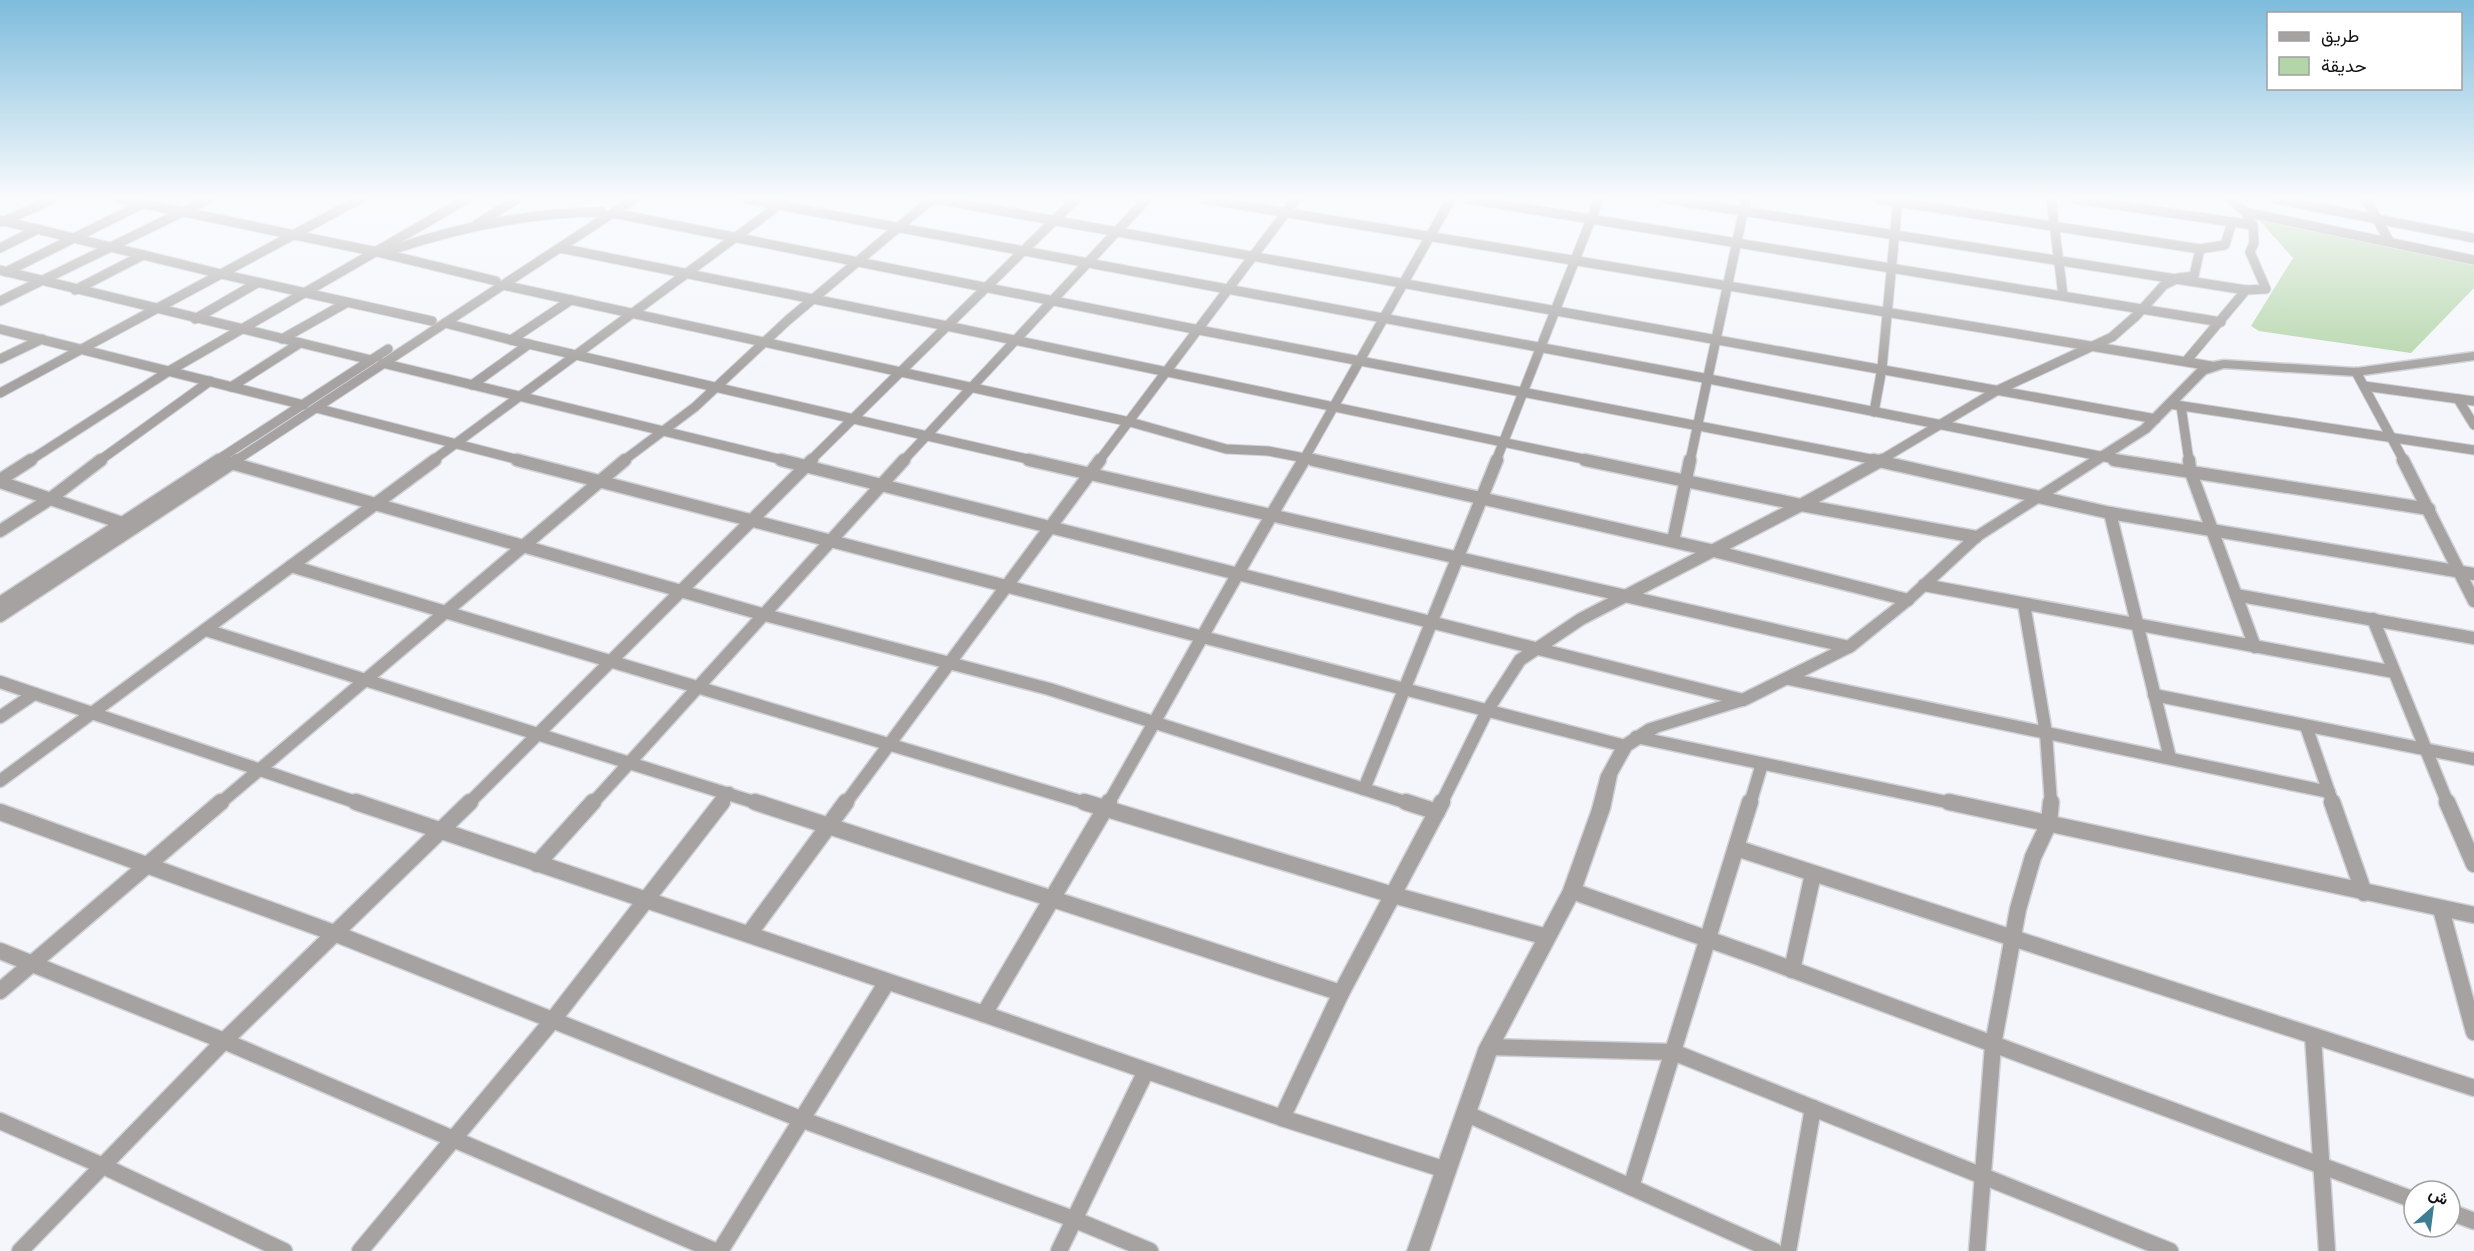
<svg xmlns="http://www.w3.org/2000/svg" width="2474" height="1251" viewBox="0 0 2474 1251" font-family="'Archivo Narrow',Vazirmatn,sans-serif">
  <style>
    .green { fill: #b3d5a8 }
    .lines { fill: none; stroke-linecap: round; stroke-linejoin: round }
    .minor-far2-casing { stroke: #d0d2d6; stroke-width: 11 }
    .minor-far1-casing { stroke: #d0d2d6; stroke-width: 15 }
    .minor-casing { stroke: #d0d2d6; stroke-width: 19 }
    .tertiary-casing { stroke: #d0d2d6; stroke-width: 3 }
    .minor-far2 { stroke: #a5a2a1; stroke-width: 9 }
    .minor-far1 { stroke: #a5a2a1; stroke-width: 12 }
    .minor { stroke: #a5a2a1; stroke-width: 16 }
    .tertiary { fill: #a5a2a1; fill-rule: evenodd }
  </style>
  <rect width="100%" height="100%" fill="#f4f6fb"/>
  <path class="green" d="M2271 218 2474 264V288L2411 353 2259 331 2251 326 2293 258 2260 221Z"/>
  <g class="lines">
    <g class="minor-far2-casing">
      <g id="minor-far2">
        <path d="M121 199 377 252 496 281"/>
        <path d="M746 199 1709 379 2125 461"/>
        <path d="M935 199 2156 419"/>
        <path d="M1204 199 2211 366"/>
        <path d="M1468 199 2221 322"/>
        <path d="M1666 199 2246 290"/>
        <path d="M1878 199 2200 249 2225 245 2232 222"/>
        <path d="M2051 199 2063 295"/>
        <path d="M2075 199 2253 225 2245 212 2231 199"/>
        <path d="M2275 199 2474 238"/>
        <path d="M2366 199 2389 241"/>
        <path d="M2245 212 2474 260"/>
        <path d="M613 213 1199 330 1881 461"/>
        <path d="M0 220 221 274 432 321"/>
        <path d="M2 222 53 199"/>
        <path d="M477 224 517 199"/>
        <path d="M0 248 38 229"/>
        <path d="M560 248 947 326 1593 461"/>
        <path d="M391 250C460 227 529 212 602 212"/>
        <path d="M0 270 371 360"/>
        <path d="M6 272 144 203"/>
        <path d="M503 285 1130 422 1226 449 1268 451 1320 461"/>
        <path d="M75 290 143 255"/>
        <path d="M0 301 209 199"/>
        <path d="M195 319 257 283"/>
        <path d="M445 323 511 340 571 300"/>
        <path d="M0 329 304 405"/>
        <path d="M282 339 346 303"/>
        <path d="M511 340 1036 461"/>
        <path d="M0 359 42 339"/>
        <path d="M2187 360 2246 290 2266 289 2250 252 2254 243 2253 225"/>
        <path d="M382 363 787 461"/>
        <path d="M2356 372 2404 461"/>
        <path d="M472 385 529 344"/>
        <path d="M2364 386 2474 401"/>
        <path d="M231 387 300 343"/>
        <path d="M0 393 360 199"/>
        <path d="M2458 399 2474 425"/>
        <path d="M2169 404 2474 450"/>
        <path d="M2181 406 2189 461"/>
        <path d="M316 408 523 461"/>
        <path d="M1874 412 1882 368 1898 199"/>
        <path d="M29 461 169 371 467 199"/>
        <path d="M99 461 210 381"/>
        <path d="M216 461 388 349"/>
        <path d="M235 461 634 199"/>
        <path d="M432 461 782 203"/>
        <path d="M623 461 695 407 788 320 932 199"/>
        <path d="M810 461 1076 199"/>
        <path d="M903 461 1147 199"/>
        <path d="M1099 461 1296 199"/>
        <path d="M1303 461 1451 199"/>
        <path d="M1496 461 1599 199"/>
        <path d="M1690 461 1746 199"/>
        <path d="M1879 461 1998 390 2112 337 2136 316 2164 285 2178 278 2194 276 2200 249"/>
      </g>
    </g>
    <g class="minor-far1-casing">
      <g id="minor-far1">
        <path d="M517 460 1625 746"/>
        <path d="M781 460 1743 700"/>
        <path d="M1029 460 1849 647"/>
        <path d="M1313 460 1710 550 1908 600"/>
        <path d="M1585 460 1801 505 1976 537"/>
        <path d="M1874 460 2110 513 2474 574"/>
        <path d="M2114 460 2429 509"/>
        <path d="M2189 460 2190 470 2255 647"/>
        <path d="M2403 460 2474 601"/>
        <path d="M231 463 765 615 1049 689 1411 804"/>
        <path d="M0 480 31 460"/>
        <path d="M0 482 122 523"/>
        <path d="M2110 513 2170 758"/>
        <path d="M0 531 50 499 101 460"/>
        <path d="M1673 541 1690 460"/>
        <path d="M291 566 1089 804"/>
        <path d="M1924 585 2394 672"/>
        <path d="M2236 595 2474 638"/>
        <path d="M0 603 219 460"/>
        <path d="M2024 604 2046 733 2051 804"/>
        <path d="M0 616 237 460"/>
        <path d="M2373 619 2448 804"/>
        <path d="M206 630 760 804"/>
        <path d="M1789 679 2329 792"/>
        <path d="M0 682 361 804"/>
        <path d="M2154 695 2474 759"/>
        <path d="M0 717 34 694"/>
        <path d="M2306 726 2333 804"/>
        <path d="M1636 737 1956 804"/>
        <path d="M0 781 435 460"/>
        <path d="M1364 789 1497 460"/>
        <path d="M219 804 625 460"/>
        <path d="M468 804 812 460"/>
        <path d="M592 804 904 460"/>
        <path d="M721 804 729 793"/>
        <path d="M845 804 1100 460"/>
        <path d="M1108 804C1174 689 1236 573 1304 460"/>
        <path d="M1441 804 1487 711 1520 660 1581 619 1801 505 1882 460"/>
        <path d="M1750 804 1762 764"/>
      </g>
    </g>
    <g class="minor-casing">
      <g id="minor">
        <path d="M356 802 984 1014 1282 1118 1446 1170"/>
        <path d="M755 802 1341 993"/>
        <path d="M1084 802 1393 895 1547 937"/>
        <path d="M1406 802 1437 812"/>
        <path d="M1949 802 2474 915"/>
        <path d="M2332 802 2364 893"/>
        <path d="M2447 802 2474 864"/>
        <path d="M0 812 334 933 803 1120 1073 1219 1150 1251"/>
        <path d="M1736 848 2474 1088"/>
        <path d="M537 864 593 802"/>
        <path d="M1572 891 1761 958 2414 1200"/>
        <path d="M2441 909 2474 1032"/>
        <path d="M749 934 846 802"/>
        <path d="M0 951 224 1041 715 1251"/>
        <path d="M1792 970 1813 874"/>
        <path d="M0 991 221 802"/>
        <path d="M984 1014 1109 802"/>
        <path d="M2313 1036 2327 1251"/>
        <path d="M1489 1047 1673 1052 2170 1251"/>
        <path d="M1465 1113 1774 1251"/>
        <path d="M1282 1118 1341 993 1442 802"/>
        <path d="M0 1121 103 1166 284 1251"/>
        <path d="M1631 1187 1750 802"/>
        <path d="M2450 1212 2474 1221"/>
        <path d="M20 1251 224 1041 470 802"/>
        <path d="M360 1251 552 1021 722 802"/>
        <path d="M720 1251 887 982"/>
        <path d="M1059 1251 1146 1071"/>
        <path d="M1788 1251 1813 1108"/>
        <path d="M1977 1251 1993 1045 2018 909 2033 857 2049 823 2051 802"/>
      </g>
    </g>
    <g class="tertiary-casing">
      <path id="tertiary" d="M2474 352V360L2356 376 2224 368 2206 374 2149 432 1981 540 1913 603 1854 651 1749 704 1659 732 1631 750 1617 775 1610 809 1581 891 1498 1049 1429 1251H1407L1479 1047 1563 890 1592 809 1601 775 1619 742 1647 724 1737 696 1844 643 1903 597 1971 534 2141 426 2198 368 2207 363 2224 360 2356 368Z"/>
    </g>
    <use href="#minor-far2" class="minor-far2"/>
    <use href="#minor-far1" class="minor-far1"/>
    <use href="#minor" class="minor"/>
    <use href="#tertiary" class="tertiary"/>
  </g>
  <linearGradient id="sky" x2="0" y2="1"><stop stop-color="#7dbcdc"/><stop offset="0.53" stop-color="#fafbfd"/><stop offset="1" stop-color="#fafbfd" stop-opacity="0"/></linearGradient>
  <rect width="2474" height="374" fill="url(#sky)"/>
  <rect x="2267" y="12" width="195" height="78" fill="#ffffff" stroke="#a0a0a1" stroke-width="1.5"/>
  <rect x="2279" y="32" width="30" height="9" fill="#a5a2a1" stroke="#a0a0a1" stroke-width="1.5"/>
  <text x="2321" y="42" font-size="18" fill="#121214">طريق</text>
  <rect x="2279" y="57" width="30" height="18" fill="#b3d5a8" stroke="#a0a0a1" stroke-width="1.5"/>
  <text x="2321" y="72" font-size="18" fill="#121214">حديقة</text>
  <g transform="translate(2432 1209) rotate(28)"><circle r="28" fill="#ffffff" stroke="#a0a0a1" stroke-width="1.5"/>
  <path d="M0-4.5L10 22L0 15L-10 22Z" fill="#3e7d92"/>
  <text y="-9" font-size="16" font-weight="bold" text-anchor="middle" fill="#121214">ش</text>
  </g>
</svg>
